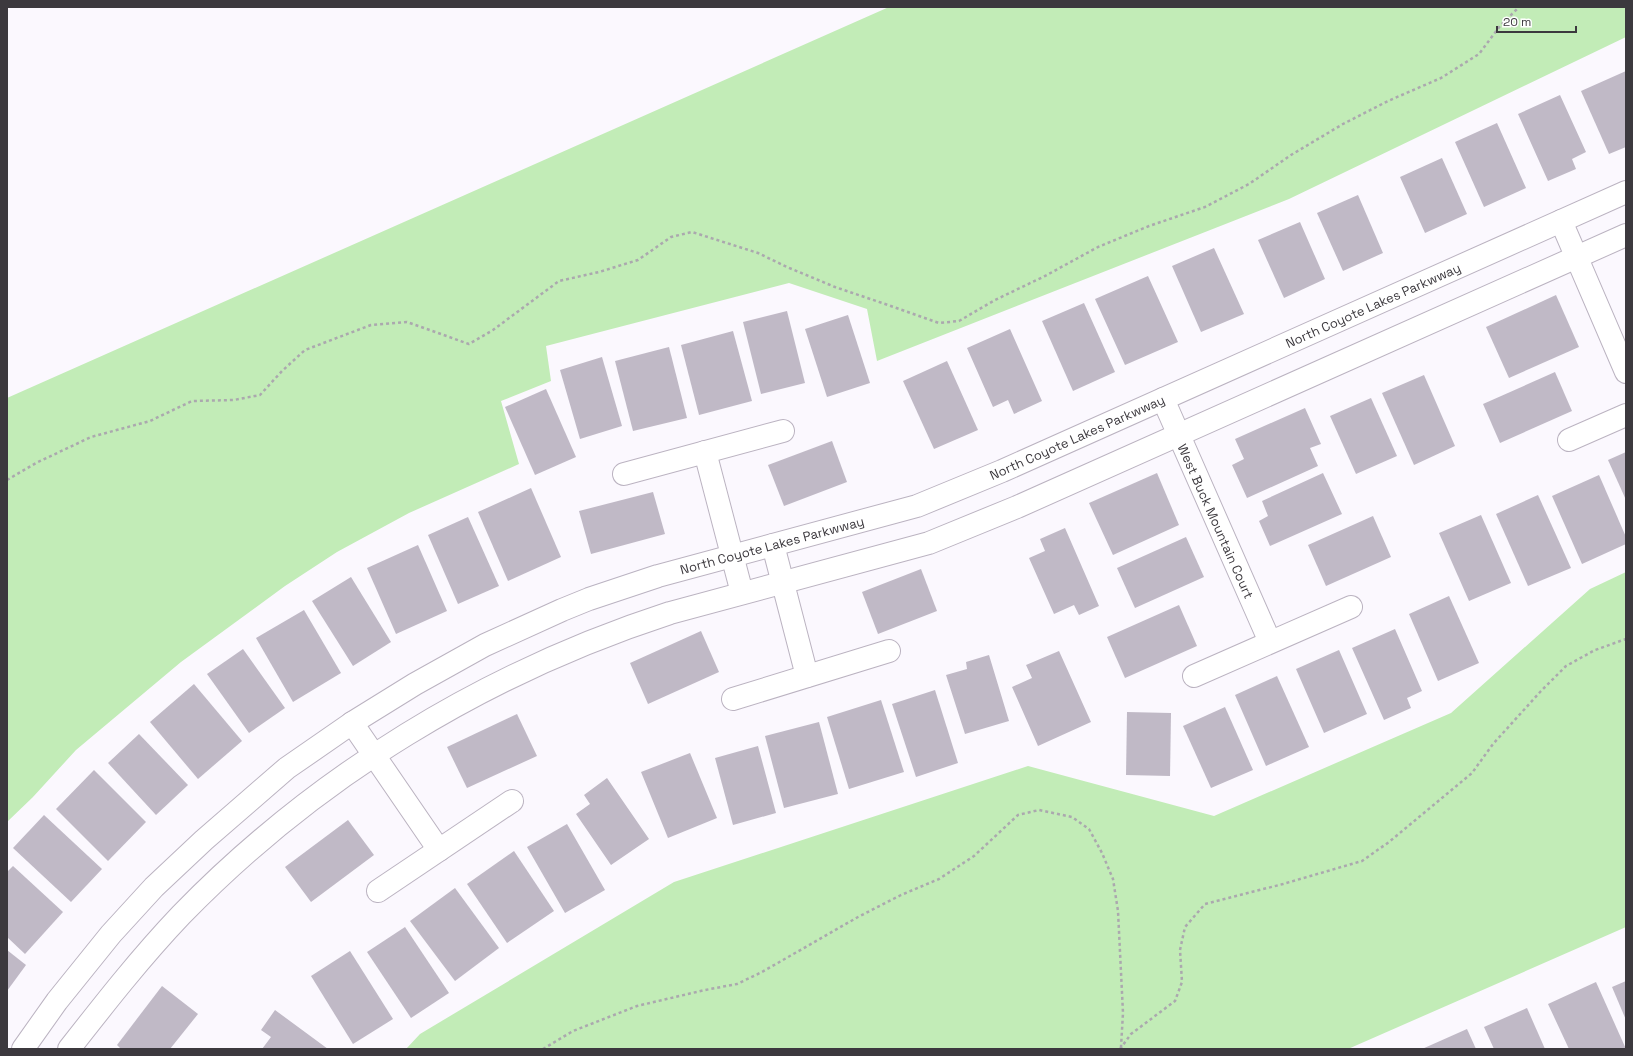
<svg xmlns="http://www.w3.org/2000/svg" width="1633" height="1056" viewBox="0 0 1633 1056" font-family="'Space Grotesk',sans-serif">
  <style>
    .green { fill: #c2ecb7 }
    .building { fill: #c0b9c6 }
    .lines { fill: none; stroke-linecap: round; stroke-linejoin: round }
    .street-casing { stroke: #bbb3c1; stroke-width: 24 }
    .secondary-casing { stroke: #bbb3c1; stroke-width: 24 }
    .path { stroke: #aba8ae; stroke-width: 2.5; stroke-dasharray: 3 3; stroke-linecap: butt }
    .street { stroke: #fff; stroke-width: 22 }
    .secondary { stroke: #fff; stroke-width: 22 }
    .labels { text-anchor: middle; stroke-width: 3.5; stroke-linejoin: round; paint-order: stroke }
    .street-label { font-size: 13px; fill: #3c393e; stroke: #fff }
  </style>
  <rect width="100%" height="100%" fill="#fbf8fe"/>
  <g class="green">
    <path d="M889 7H1626V37L1289 199 877 361 867 309 789 283 546 346 551 381 501 401 519 464 409 513 337 552 285 586 181 662 76 750 33 797 7 822V398Z"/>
    <path d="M1626 572V927L1348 1049H406L420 1034 674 882 1028 766 1214 816 1451 713 1590 589Z"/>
  </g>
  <g class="building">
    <path d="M1626 71V147L1609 154 1581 91Z"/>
    <path d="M1560 95 1586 152 1572 159 1576 169 1548 181 1518 114Z"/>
    <path d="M1497 123 1526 188 1484 207 1455 142Z"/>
    <path d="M1442 158 1467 214 1425 233 1400 177Z"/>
    <path d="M1358 195 1383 253 1343 271 1317 213Z"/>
    <path d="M1300 222 1325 279 1284 298 1258 240Z"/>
    <path d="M1214 248 1244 314 1201 332 1172 266Z"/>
    <path d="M1148 276 1178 342 1125 365 1095 299Z"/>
    <path d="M1556 295 1579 347 1509 378 1486 327Z"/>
    <path d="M1084 303 1115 372 1073 391 1042 321Z"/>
    <path d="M787 311 805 383 761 394 743 322Z"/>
    <path d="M848 315 870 383 827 397 805 329Z"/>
    <path d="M1010 329 1042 401 1014 414 1008 400 993 407 967 348Z"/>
    <path d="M733 331 752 401 699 415 681 345Z"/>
    <path d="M669 347 687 418 633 431 615 361Z"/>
    <path d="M602 357 622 426 580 439 560 370Z"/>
    <path d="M947 361 978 430 934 449 903 381Z"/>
    <path d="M1555 372 1572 411 1500 443 1483 404Z"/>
    <path d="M1424 375 1455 446 1414 465 1382 393Z"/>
    <path d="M546 389 576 457 535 475 505 407Z"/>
    <path d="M1371 398 1397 456 1356 474 1330 416Z"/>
    <path d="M1305 408 1321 444 1310 448 1318 466 1247 498 1232 465 1244 459 1235 439Z"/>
    <path d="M832 441 847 482 784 506 768 465Z"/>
    <path d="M1626 452V500L1608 460Z"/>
    <path d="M1157 473 1179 525 1113 555 1089 503Z"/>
    <path d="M1323 473 1342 514 1270 546 1259 521 1268 516 1262 501Z"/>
    <path d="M1599 475 1626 537V544L1582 564 1552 496Z"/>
    <path d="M531 488 561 557 508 581 478 512Z"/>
    <path d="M653 492 665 534 591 554 579 511Z"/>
    <path d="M1538 495 1571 568 1528 586 1496 514Z"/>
    <path d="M1481 515 1511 583 1469 601 1439 533Z"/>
    <path d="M1373 516 1391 557 1326 586 1308 545Z"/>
    <path d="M468 517 499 586 458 604 428 535Z"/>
    <path d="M1065 528 1099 606 1079 615 1074 605 1054 614 1029 558 1045 551 1040 539Z"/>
    <path d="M1186 537 1204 577 1135 608 1117 568Z"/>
    <path d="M418 545 447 611 396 634 367 568Z"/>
    <path d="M921 569 937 611 878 634 862 592Z"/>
    <path d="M351 577 391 642 353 666 312 601Z"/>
    <path d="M1449 596 1479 663 1438 681 1409 614Z"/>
    <path d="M1179 605 1197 646 1125 678 1107 637Z"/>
    <path d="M304 610 341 673 293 702 256 638Z"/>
    <path d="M1395 629 1422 691 1407 698 1411 708 1384 720 1352 648Z"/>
    <path d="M701 631 719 672 648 704 630 663Z"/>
    <path d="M243 649 285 708 249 733 207 674Z"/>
    <path d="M1339 650 1367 714 1324 733 1296 669Z"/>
    <path d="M1059 651 1091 722 1038 746 1012 687 1032 678 1026 665Z"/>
    <path d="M989 655 1009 721 965 734 946 675 967 669 966 662Z"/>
    <path d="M1277 676 1309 747 1266 766 1235 695Z"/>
    <path d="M194 684 242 741 198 779 150 722Z"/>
    <path d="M935 690 958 763 916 777 892 704Z"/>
    <path d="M881 700 904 772 849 789 827 717Z"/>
    <path d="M1225 707 1253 770 1211 788 1183 726Z"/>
    <path d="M1127 712 1171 713 1170 776 1126 775Z"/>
    <path d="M517 714 537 756 467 788 447 747Z"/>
    <path d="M819 722 838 794 784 808 765 736Z"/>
    <path d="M139 734 188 785 156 815 108 763Z"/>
    <path d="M758 746 776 813 733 825 715 758Z"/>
    <path d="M690 753 717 818 668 838 641 772Z"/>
    <path d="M94 770 146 822 108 861 56 809Z"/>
    <path d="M607 778 649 839 611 865 576 814 590 804 584 795Z"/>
    <path d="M44 815 102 869 71 902 13 848Z"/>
    <path d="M348 820 374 855 311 902 285 867Z"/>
    <path d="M567 824 605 890 565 913 527 847Z"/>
    <path d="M514 851 554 911 507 943 467 884Z"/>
    <path d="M13 866 63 912 25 954 7 937V872Z"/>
    <path d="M455 888 499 948 455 981 410 921Z"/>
    <path d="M405 927 449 993 411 1018 367 952Z"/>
    <path d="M7 950 26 965 7 991Z"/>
    <path d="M350 951 393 1019 353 1044 311 976Z"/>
    <path d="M1626 981V1020L1612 987Z"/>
    <path d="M1596 982 1626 1049H1569L1548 1004Z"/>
    <path d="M162 986 198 1014 170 1049H121L117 1045Z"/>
    <path d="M1527 1008 1545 1049H1494L1484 1027Z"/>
    <path d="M275 1010 328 1049H262L271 1037 261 1030Z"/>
    <path d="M1467 1029 1476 1049H1422Z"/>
  </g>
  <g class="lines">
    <g class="street-casing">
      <g id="street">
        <path d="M1561 221 1626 372"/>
        <path d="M1163 399 1270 642"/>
        <path d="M1569 440 1626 415"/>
        <path d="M705 452 742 593"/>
        <path d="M624 474 783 431"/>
        <path d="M773 545 807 676"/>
        <path d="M1194 676 1351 607"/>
        <path d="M733 699 889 651"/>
        <path d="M352 723 439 850"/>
        <path d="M378 891 512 801"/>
      </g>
    </g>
    <g class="secondary-casing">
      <g id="secondary">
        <path d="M23 1049 57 1001 111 934 154 887 204 840 287 768 352 723 415 684 485 645 562 610 589 599 658 576 917 506 1002 471 1626 192"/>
        <path d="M69 1049C105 1003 141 957 181 915 316 776 485 673 670 613L929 543 1017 507 1626 235"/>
      </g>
    </g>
    <g class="path">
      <path d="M7 480 36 463 91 437 150 421 192 401 234 400 260 395 282 371 305 350 371 325 407 322 469 344 493 330 559 281 599 272 638 260 671 237 692 232 758 253 787 267 835 287 888 305 939 323 959 321 995 300 1045 276 1098 247 1149 226 1205 207 1249 184 1291 155 1343 124 1388 101 1441 78 1479 54 1500 26 1519 7"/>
      <path d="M543 1049 573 1031 637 1006 705 990 737 984 762 972 858 917 901 895 939 879 974 856 1018 815 1039 810 1072 817 1089 829 1102 853 1113 879 1118 911 1123 1013 1121 1047"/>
      <path d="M1120 1049 1131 1034 1175 1001 1182 982 1180 950 1185 927 1205 904 1283 884 1362 861 1389 842 1472 773 1493 744 1541 691 1566 666 1595 650 1626 639"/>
    </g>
    <use href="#street" class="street"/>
    <use href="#secondary" class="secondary"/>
  </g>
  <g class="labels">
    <g class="street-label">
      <text transform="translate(1373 305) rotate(-24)" y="5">North Coyote Lakes Parkwway</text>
      <text transform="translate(1077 437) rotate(-24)" y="5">North Coyote Lakes Parkwway</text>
      <text transform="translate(1216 521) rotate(66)" y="5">West Buck Mountain Court</text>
      <text transform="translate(772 545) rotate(-15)" y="5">North Coyote Lakes Parkwway</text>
    </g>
  </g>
  <rect width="1633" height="1056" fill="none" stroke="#3c393e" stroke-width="16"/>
  <path d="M1497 26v6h79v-6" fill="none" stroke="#3c393e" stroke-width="2"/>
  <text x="1503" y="26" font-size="12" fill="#3c393e" stroke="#ffffff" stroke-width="3" paint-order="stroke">20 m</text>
</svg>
